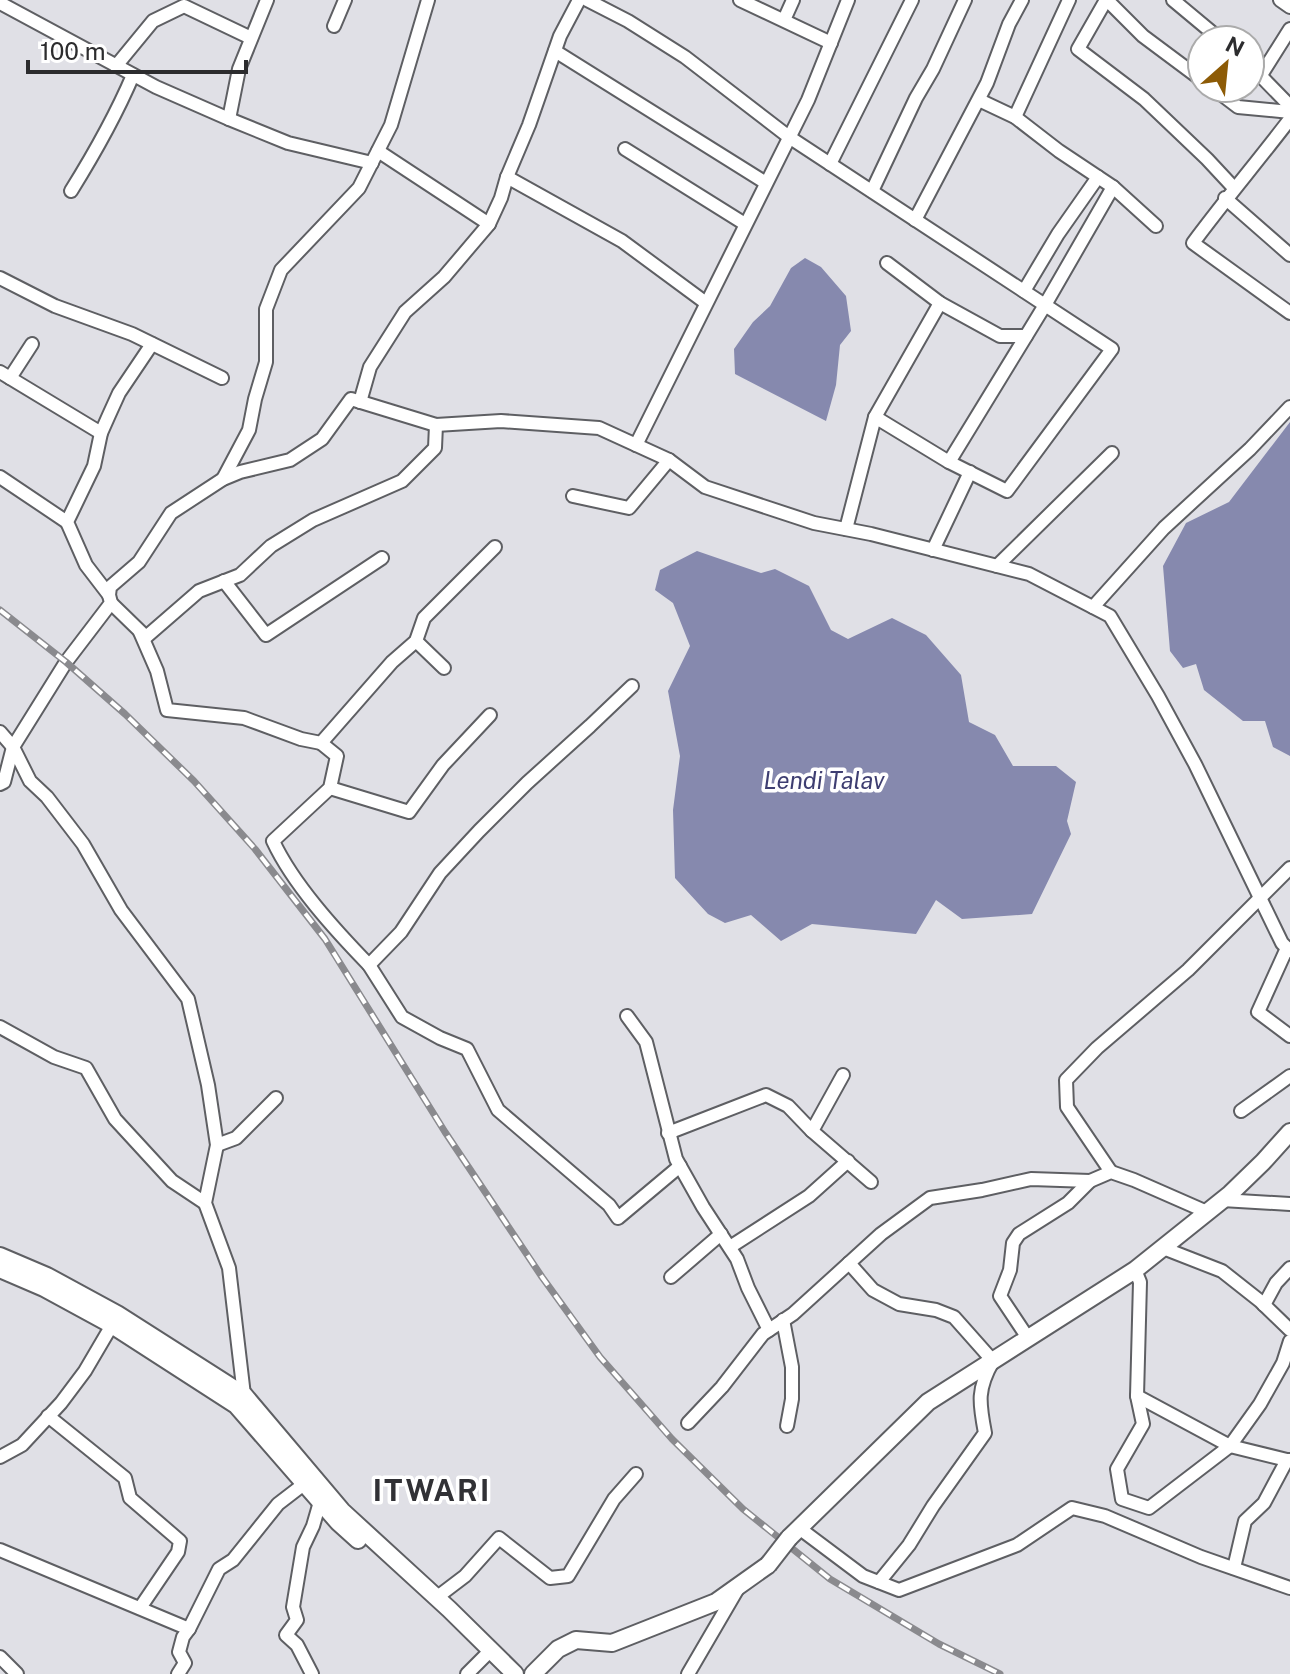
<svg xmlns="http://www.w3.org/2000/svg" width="1290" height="1674" viewBox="0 0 1290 1674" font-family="'Public Sans',sans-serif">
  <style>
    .water { fill: #8689ae }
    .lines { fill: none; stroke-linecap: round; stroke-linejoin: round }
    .minor-casing { stroke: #5e5f63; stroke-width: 16 }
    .tertiary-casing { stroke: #5e5f63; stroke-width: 20 }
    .minor { stroke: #fff; stroke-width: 12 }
    .tertiary { stroke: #fff; stroke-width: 16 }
    .rail-casing { stroke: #8a8a8e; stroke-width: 7 }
    .rail { stroke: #fff; stroke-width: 4; stroke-dasharray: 12; stroke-linecap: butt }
    .tertiary-bridge-casing { stroke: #5e5f63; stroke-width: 20; stroke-linecap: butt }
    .tertiary-bridge { stroke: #fff; stroke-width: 16 }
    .labels { text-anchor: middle; stroke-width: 7; stroke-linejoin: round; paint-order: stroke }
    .water-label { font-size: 24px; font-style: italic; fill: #3e3e71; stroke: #fff }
    .district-label { font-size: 30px; font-weight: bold; letter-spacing: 2px; fill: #313135; stroke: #fff }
  </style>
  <rect width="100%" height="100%" fill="#e0e0e6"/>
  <g class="water">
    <path d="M805 258 821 267 846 296 851 331 840 345 836 385 826 421 735 374 734 349 753 322 770 306 791 268Z"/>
    <path d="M1290 422V756L1273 747 1265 721H1243L1204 690 1196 664 1183 668 1170 651 1163 566 1186 523 1229 502Z"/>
    <path d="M697 551 761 573 775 569 809 586 831 630 848 639 892 618 926 635 961 675 969 722 995 735 1013 766H1056L1076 782 1067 821 1071 834 1032 914 962 919 936 900 916 934 812 924 781 941 751 915 725 923 708 914 675 878 673 810 680 756 668 691 690 646 673 603 655 590 660 570Z"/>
  </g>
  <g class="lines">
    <g class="minor-casing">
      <g id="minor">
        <path d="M587 0 628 21 685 57 789 137 1112 349 1007 491 949 462 875 417 846 529"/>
        <path d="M740 0 831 43"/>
        <path d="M1106 0 1078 49 1144 99 1207 159 1234 188"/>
        <path d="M1107 0 1143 36 1202 80"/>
        <path d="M1173 0 1221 40"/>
        <path d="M1280 0 1290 7"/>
        <path d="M0 3 156 87 229 119 288 143 372 163"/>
        <path d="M784 20 793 0"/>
        <path d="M334 26 345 0"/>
        <path d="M555 51 766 183"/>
        <path d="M1250 65 1290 106"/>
        <path d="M116 66 153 21 184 6 251 38"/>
        <path d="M1261 75 1290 29"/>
        <path d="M1213 88 1238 107 1290 112"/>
        <path d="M979 100 1015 117 1059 151 1113 187 1156 226"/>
        <path d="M1015 117 1069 0"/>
        <path d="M229 119 239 69 267 0"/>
        <path d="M1290 119C1258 161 1224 201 1193 243L1290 313"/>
        <path d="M625 149 745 224"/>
        <path d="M378 151 489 224"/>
        <path d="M830 164 912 0"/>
        <path d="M507 177 622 241 706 303"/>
        <path d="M71 191C94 154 116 115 133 75"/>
        <path d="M872 191 916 98 933 69 965 0"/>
        <path d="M1225 198 1290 255"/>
        <path d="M915 220 987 83 1009 24 1022 0"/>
        <path d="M887 263 940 303 1000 336H1026"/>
        <path d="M0 278 55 306 132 334 222 378"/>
        <path d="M1024 291 1058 234 1098 177"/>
        <path d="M0 372 101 433"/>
        <path d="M10 378 32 344"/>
        <path d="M360 402 370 367 405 312 444 277 489 224 501 198 507 177 529 125 560 36 579 0"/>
        <path d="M875 417 940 303"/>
        <path d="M636 445 808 100 848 0"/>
        <path d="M949 462 1045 305 1113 187"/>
        <path d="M0 477 67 522"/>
        <path d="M223 479 249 430 255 399 266 362V309L281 270 359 188 391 125 428 0"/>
        <path d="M573 496 629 508 669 460"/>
        <path d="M933 550 970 472"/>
        <path d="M997 566 1112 453"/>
        <path d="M224 581 266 635 382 558"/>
        <path d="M109 595 86 565 67 522 94 466 101 433 109 415 119 393 152 344"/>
        <path d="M111 603 146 637 199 591 240 575 271 546 313 520 402 481 435 448 436 425"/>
        <path d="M1093 607 1164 528 1250 449 1290 407"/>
        <path d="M140 632 157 671 167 710 244 718 301 739 321 743 392 662 416 641 424 618 495 547"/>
        <path d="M416 641 444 668"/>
        <path d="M0 732 13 747 30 781 47 797 83 844 121 910 188 999 208 1085 217 1145 205 1203 229 1268 244 1395"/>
        <path d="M321 743 337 756 330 788 273 841C293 884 335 930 369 965L401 932 440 873 479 831 527 783 590 726 632 686"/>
        <path d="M0 784 4 782 13 747 66 662 111 603 109 595 110 587 139 562 171 513 223 479 240 472 290 460 322 439 351 399 436 425 501 421 599 428 669 460 705 487 814 523 871 534 1029 574 1110 616 1158 696 1195 764 1282 943 1290 951"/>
        <path d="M330 788 409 812 443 765 490 715"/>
        <path d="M1287 948 1258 1012 1290 1036"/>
        <path d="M369 965 402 1017 440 1038 467 1049 498 1110 609 1205 618 1218 680 1166"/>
        <path d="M627 1016 646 1042 676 1159 703 1207 737 1259 748 1288 769 1330"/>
        <path d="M0 1027 54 1057 86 1068 115 1119 172 1181 205 1203"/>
        <path d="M843 1075 812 1131 871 1182"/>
        <path d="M1241 1111 1290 1076"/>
        <path d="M668 1133 766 1095 788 1106 812 1131"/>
        <path d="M217 1145 236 1138 276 1098"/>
        <path d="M1111 1172 1067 1107 1066 1080 1097 1048 1188 970 1290 868"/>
        <path d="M1222 1200 1290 1204"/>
        <path d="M730 1247 809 1196 848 1161"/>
        <path d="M1163 1248 1222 1271 1260 1301 1290 1330"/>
        <path d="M849 1263 873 1290 899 1304 936 1310 954 1317 993 1361C977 1389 979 1402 985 1433L933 1506 909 1545 879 1582"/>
        <path d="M1135 1270 1140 1282 1137 1396 1143 1424 1117 1469 1122 1499 1149 1508 1230 1446 1260 1404 1283 1363 1290 1341"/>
        <path d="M671 1277 721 1234"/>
        <path d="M1264 1305 1276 1283 1290 1268"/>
        <path d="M783 1320 792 1367V1399L787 1426"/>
        <path d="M1028 1338 1000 1296 1010 1270 1013 1243 1019 1234 1068 1203 1090 1181"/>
        <path d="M1137 1396 1230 1446 1287 1460"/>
        <path d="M48 1416 125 1478 130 1498 180 1541 178 1552 140 1608"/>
        <path d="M688 1423 722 1387 763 1334 793 1314 881 1234 930 1198 982 1190 1031 1179 1090 1181 1111 1172 1134 1180 1207 1212"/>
        <path d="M0 1457 22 1445 61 1403 85 1371 112 1325"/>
        <path d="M799 1528 863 1576 899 1590 1017 1545 1072 1508 1105 1516 1201 1557 1290 1588"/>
        <path d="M0 1550 189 1629"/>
        <path d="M1234 1568 1245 1521 1264 1503 1287 1460H1290"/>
        <path d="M436 1598 465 1576 499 1538 550 1578 568 1576 614 1499 636 1474"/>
        <path d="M0 1657 17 1674"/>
        <path d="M178 1674 185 1663 179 1652 183 1637 189 1629 219 1569 233 1560 278 1504 304 1484"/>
        <path d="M312 1674 297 1645 286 1635 297 1620 293 1607 303 1547 313 1526 320 1502"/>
        <path d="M467 1674 485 1656"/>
        <path d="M688 1674 737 1590"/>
      </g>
    </g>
    <g class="tertiary-casing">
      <g id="tertiary">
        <path d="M0 1256 47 1276 117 1314 244 1395 342 1511 449 1609 515 1674"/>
        <path d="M0 1269 44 1288 112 1325 236 1405 338 1522 358 1540"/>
        <path d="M789 1538 928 1402 1135 1270 1230 1194 1263 1162 1290 1132"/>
        <path d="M533 1674 558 1649 576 1640 612 1643 716 1602 768 1565"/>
      </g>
    </g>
    <use href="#minor" class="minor"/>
    <use href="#tertiary" class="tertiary"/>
    <g class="rail-casing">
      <path id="rail" d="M0 610 66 662 125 714 194 781 255 849 325 939 445 1132 542 1277 600 1357 672 1439 743 1509 830 1579 939 1644 1000 1674"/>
    </g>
    <use href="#rail" class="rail"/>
    <g class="tertiary-bridge-casing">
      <path id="tertiary-bridge" d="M768 1565 789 1538"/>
    </g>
    <use href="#tertiary-bridge" class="tertiary-bridge"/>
  </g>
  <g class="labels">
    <g class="water-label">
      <text x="824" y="789">Lendi Talav</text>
    </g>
    <g class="district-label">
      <text x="432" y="1501">ITWARI</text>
    </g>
  </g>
  <g transform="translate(1226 64) rotate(27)"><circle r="38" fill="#ffffff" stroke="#ababab" stroke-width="2"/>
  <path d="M0-6L14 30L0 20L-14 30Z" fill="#8d5b06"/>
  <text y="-12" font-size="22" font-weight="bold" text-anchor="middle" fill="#2c2c2e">N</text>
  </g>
  <path d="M28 60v12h218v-12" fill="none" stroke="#2c2c2e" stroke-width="4"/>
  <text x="40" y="60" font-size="24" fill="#2c2c2e" stroke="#ffffff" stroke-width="6" paint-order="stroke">100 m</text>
</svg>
